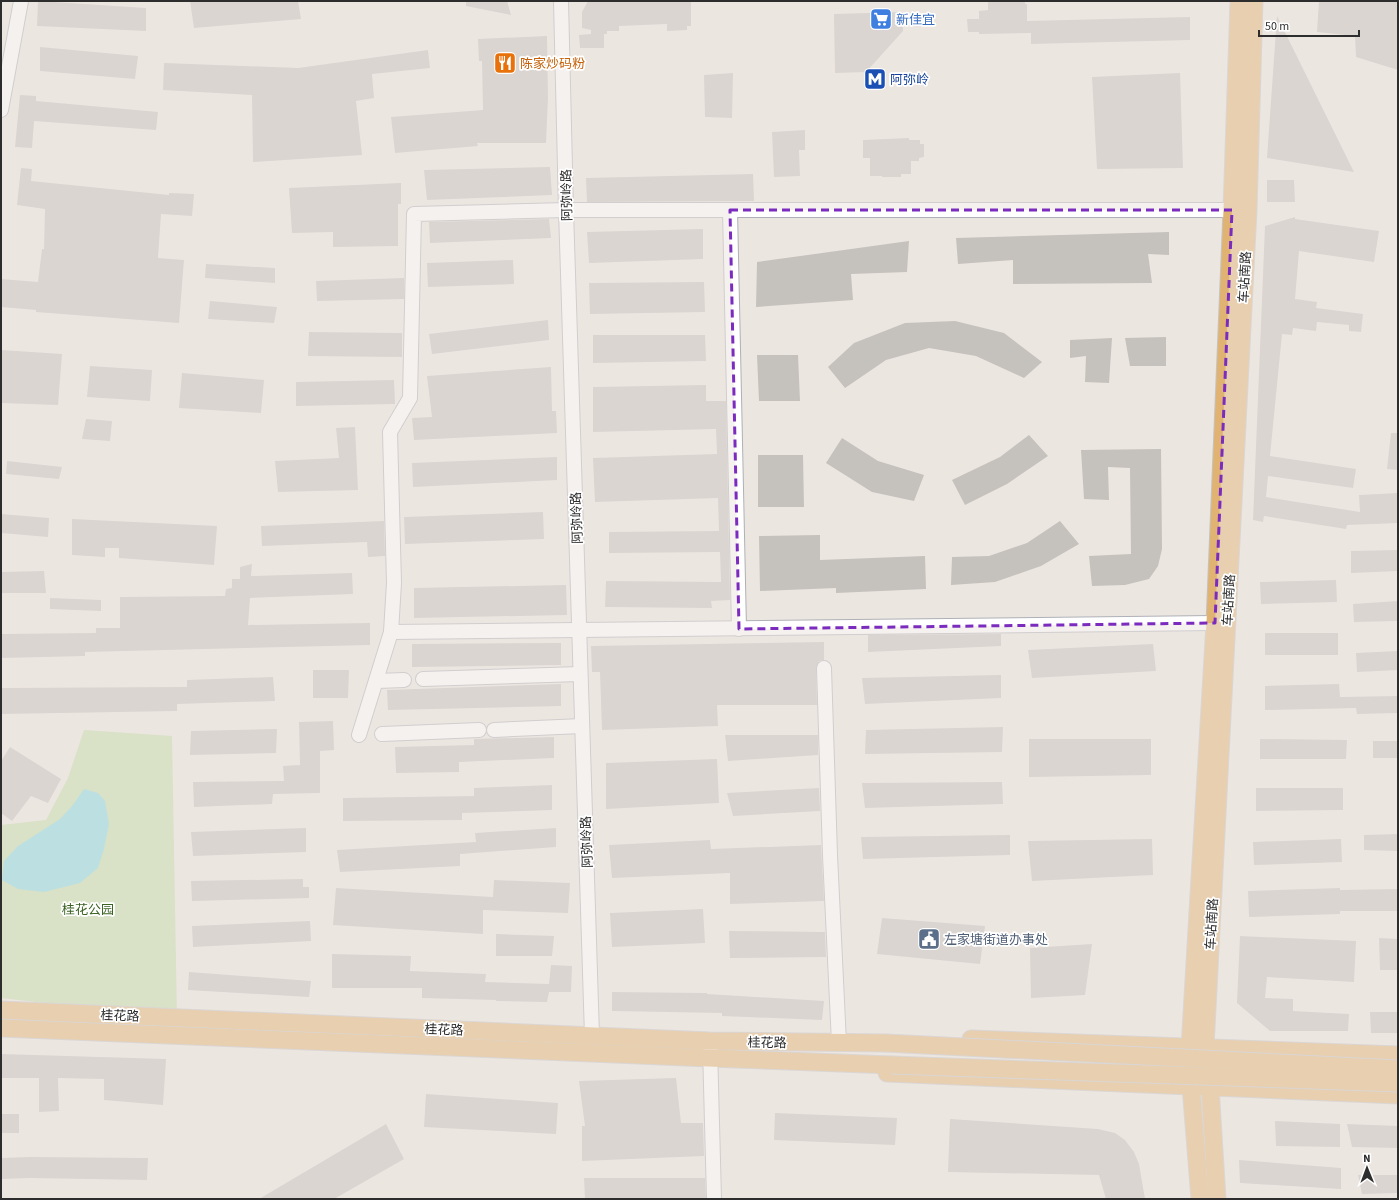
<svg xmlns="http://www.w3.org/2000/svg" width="1399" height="1200" viewBox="0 0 1399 1200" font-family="'Source Sans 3','Noto Sans SC',sans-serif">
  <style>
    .green { fill: #c1dca5 }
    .water { fill: #82d9e1 }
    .building { fill: #c5c1bc }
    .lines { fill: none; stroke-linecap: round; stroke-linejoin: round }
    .minor-casing { stroke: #aeb1b7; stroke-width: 16 }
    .major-casing { stroke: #c4c4c4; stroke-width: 19 }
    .minor { stroke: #fff; stroke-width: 14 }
    .major { stroke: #e0b372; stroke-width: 17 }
    .major-bridge-casing { stroke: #c4c4c4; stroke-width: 19; stroke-linecap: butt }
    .major-bridge { stroke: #e0b372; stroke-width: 17 }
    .marked { fill: none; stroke: #7b2cbf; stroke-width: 3; stroke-dasharray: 8 5; stroke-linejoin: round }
    .labels { text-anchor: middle; stroke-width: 3.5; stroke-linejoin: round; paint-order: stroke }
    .shop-label { font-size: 13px; fill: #366cbe; stroke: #fff; text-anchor: start }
    .food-label { font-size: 13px; fill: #c56008; stroke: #fff; text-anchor: start }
    .transit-label { font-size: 13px; fill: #164399; stroke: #fff; text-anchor: start }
    .street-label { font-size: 13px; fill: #2d2d2d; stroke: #fff }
    .park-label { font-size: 13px; fill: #3c6224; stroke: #fff }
    .service-label { font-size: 13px; fill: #4e5e75; stroke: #fff; text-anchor: start }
  </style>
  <rect width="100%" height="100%" fill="#ece6e1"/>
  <path class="green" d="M84 730 172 736 177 1018 1 998V825L46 820 68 778Z"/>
  <path class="water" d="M84 789 98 793 105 801 109 824 104 849 98 868 80 883 44 892 18 889 2 880 4 861 18 846 60 819 72 806Z"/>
  <g class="building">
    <path d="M38 1 146 8V31L37 26Z"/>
    <path d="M190 1H298L301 19 194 28Z"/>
    <path d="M466 1H507L511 15 466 6Z"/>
    <path d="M588 1H691V26H687V30L667 31V24L619 26V31H607V34H604V48H580L579 35 591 34V30L582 28V12Z"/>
    <path d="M988 1H1025V4H1027V21L1190 17V40L1031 44V33L979 34V32H968L967 19H979V11L988 10Z"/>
    <path d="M1319 1H1398V70L1356 57 1355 36 1317 32Z"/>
    <path d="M903 12V31L866 72 835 73 834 14Z"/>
    <path d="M1277 16 1354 172 1267 158Z"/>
    <path d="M547 36 548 98 546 143H477L478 146 395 153 391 117 483 110 482 61H479L478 39Z"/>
    <path d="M40 47 138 56 135 79 40 71Z"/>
    <path d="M428 50 430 68 372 74 374 98 356 101 362 155 253 162 252 95 163 90 164 63 298 68Z"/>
    <path d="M733 73 732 118 705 117 704 75Z"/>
    <path d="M1180 73 1183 168 1097 169 1092 77Z"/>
    <path d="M20 95 36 96V101L158 112 156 130 34 121 32 148 15 147Z"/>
    <path d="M805 130V150H799L800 176 774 177 772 132Z"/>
    <path d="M909 138V140H920V144H924V157L919 158V161H911V174H901V177H882V176H870V158H863V140Z"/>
    <path d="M550 167 552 195 427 200 424 170Z"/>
    <path d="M21 168 32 169 31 181 169 195V193L194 194 192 216 161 214 158 258 184 260 179 323 36 312V310L1 307V279L38 282 42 249H44L45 209 17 205Z"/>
    <path d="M753 174 754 201 587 202 586 178Z"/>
    <path d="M1267 180H1294L1295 202H1267Z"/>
    <path d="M401 183V204H398V246L333 247V232L292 233 289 188Z"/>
    <path d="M1295 217V219L1379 231 1374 262 1299 251 1295 299 1317 302 1316 308 1363 314 1361 332 1349 331V325L1317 322 1316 331 1293 328 1292 335 1282 334 1270 456 1356 469 1353 488 1268 476 1266 497 1360 512 1359 495 1398 493V523L1347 525 1346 529 1264 516 1263 522 1253 520 1265 226Z"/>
    <path d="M549 219 551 238 430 243 429 222Z"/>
    <path d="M703 229V259L589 263 587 232Z"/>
    <path d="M1169 232V255L1148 254 1152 283 1013 284V260L958 264 956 238Z"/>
    <path d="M909 241 907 272 851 274 853 300 756 307 757 262Z"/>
    <path d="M513 260 514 284 428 287 427 263Z"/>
    <path d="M206 264 275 268V283L205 278Z"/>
    <path d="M404 278V299L317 301 316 281Z"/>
    <path d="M704 282 705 312 590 314 589 283Z"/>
    <path d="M210 301 277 307 274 323 208 319Z"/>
    <path d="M548 320 549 340 432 354 429 334Z"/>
    <path d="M955 321 1004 333 1042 362 1024 378 976 356 929 348 886 360 845 388 828 367 854 343 905 323Z"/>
    <path d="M309 332 402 333V357L308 356Z"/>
    <path d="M593 335H705L706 361 593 363Z"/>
    <path d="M1166 337V366H1130L1125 338Z"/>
    <path d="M1112 338 1109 383 1085 382 1086 356 1070 358V340Z"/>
    <path d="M1 350 62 354 58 405 1 403Z"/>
    <path d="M757 355H798L800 401H759Z"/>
    <path d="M90 366 152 370 150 401 87 397Z"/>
    <path d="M551 367 552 411H556L557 433 414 440 412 418 432 417 427 376Z"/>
    <path d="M182 373 264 380 261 413 179 408Z"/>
    <path d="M394 380 395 404 296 406V382Z"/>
    <path d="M706 385V401H726L730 600 711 601 712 608 605 607 606 581 721 582 720 552 609 553V532L719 531 718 498 595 502 593 458 717 454 716 429 593 432V387Z"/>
    <path d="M86 419 112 421 110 441 82 439Z"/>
    <path d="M355 427 358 490 278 492 275 461 339 458 336 428Z"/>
    <path d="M1391 433H1398V470L1387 469Z"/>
    <path d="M1029 435 1048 456 1007 484 965 505 952 480 1000 457Z"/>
    <path d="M842 438 878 461 924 475 914 501 872 492 826 463Z"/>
    <path d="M1161 449 1162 549 1158 566 1149 579 1125 585 1092 586 1089 556 1131 554 1130 468 1108 467 1109 500 1084 499 1081 450Z"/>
    <path d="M758 455H803L804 507H758Z"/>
    <path d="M557 457V480L413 487 412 463Z"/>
    <path d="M7 461 62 467 59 479 6 474Z"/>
    <path d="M543 512 544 539 405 544 404 517Z"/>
    <path d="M1 514 49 518 48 537 1 533Z"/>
    <path d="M72 519 217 526 214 565 119 558V548H105V557L72 555Z"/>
    <path d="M384 521 385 556 368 557 367 542 262 546 261 526Z"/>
    <path d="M1060 521 1079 544 1041 566 995 582 951 585 952 557 989 556 1027 543Z"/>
    <path d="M820 535V560L925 556 926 589 836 593V588L760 591 759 536Z"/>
    <path d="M1398 550V571L1351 573V551Z"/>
    <path d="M252 564 251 576 352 573 353 594 250 598 248 625 370 623V645L85 652V656L1 658V634L96 633V628H120V597L225 596 226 589 232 588V579H240V567Z"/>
    <path d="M44 571 46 593H1V572Z"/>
    <path d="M1336 580 1337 602 1261 604 1260 582Z"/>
    <path d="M566 585 567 615 414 618V588Z"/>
    <path d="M50 598 101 600V611L50 609Z"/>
    <path d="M1398 601V621L1354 622 1353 604Z"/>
    <rect x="1265" y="633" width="73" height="22"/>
    <path d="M1001 634V646L868 652V635Z"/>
    <path d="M824 642V660L819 661 816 668 817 705H717L718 726 602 730 600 672H592L591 646Z"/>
    <path d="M561 643V665L412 667V644Z"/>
    <path d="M1153 644 1156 671 1032 678 1028 650Z"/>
    <path d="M1398 651V670L1357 672 1356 653Z"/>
    <path d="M313 670H349L348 698H313Z"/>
    <path d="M1001 675V698L865 704 862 678Z"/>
    <path d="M273 677 275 701 177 704V711L1 714V688L187 687V680Z"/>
    <path d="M561 684V706L388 710 387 690Z"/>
    <path d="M1339 684 1340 697 1398 696V713L1357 714 1356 708 1265 710V686Z"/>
    <path d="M333 721 334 750 320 751V793L273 794 272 804 194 807 193 782 284 781 283 766 300 765 299 722Z"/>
    <path d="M1003 727 1002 752 865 754 866 730Z"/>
    <path d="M277 729 276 753 190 755 191 731Z"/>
    <path d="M725 735H818V755L728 761Z"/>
    <path d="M554 737V758L459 762V772L396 773 395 747 474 745V739Z"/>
    <path d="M1029 739H1151V775L1029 777Z"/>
    <path d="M1260 739 1347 740 1346 759H1260Z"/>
    <rect x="1373" y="741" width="25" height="17"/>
    <path d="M10 747 61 779 48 803 31 796 12 821 1 813V761Z"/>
    <path d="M717 759 719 803 606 809V763Z"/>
    <path d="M1002 782 1003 804 865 808 862 783Z"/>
    <path d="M552 785V810L462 813V820L343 821V798L474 796V788Z"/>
    <path d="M819 788 820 811 733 816 727 793Z"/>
    <path d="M1256 788H1343V810L1256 811Z"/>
    <path d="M306 828V852L193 856 191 832Z"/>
    <path d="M556 828V847L460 854V866L340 872 337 850 476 842 475 833Z"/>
    <path d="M1398 834V851L1364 850V835Z"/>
    <path d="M1010 835V855L863 859 861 837Z"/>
    <path d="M1152 839 1153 875 1032 881 1028 841Z"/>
    <path d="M1341 839 1342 862 1254 865 1253 842Z"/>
    <path d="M710 840 711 849 821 845 824 901 730 904V873L612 878 609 845Z"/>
    <path d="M303 879V887H309V898L192 901 191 881Z"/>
    <path d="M494 880 570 883 568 913 483 910V934L333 925 336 888 493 897Z"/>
    <path d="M1340 888V890L1398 889V911H1340V914L1249 917 1248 891Z"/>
    <path d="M703 909 705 943 612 947 610 913Z"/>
    <path d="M882 918 985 926 980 964 877 954Z"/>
    <path d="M310 921 311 941 193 947 192 926Z"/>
    <path d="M729 931 825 932 826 957 730 958Z"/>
    <path d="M496 934 554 936 552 956H496Z"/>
    <path d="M1240 936 1356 941 1354 982 1267 977 1265 998 1293 999V1011L1349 1014 1348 1031H1270L1237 1003Z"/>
    <path d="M1379 938 1398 939V970H1380Z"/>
    <path d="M1092 944 1085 995 1031 998 1030 948Z"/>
    <path d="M332 954 411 956 410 971 486 974 485 982 549 984 551 965 572 966 571 992H549L547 1002 496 1001V1000L422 998V988H332Z"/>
    <path d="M189 972 311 981 309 997 188 990Z"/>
    <path d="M612 992 707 993V994L824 1001 822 1020 722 1016V1013L612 1011Z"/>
    <path d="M1370 1012H1398V1033H1371Z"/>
    <path d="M1 1054 166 1059 163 1105 104 1100V1079L58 1078 59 1111 39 1112V1078H1Z"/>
    <path d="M676 1078 681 1123H703L704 1156 582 1161V1126H585L579 1081Z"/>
    <path d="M426 1094 558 1103 556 1134 424 1127Z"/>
    <path d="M775 1113 897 1118 895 1145 774 1140Z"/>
    <rect x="1" y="1114" width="18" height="19"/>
    <path d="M950 1119 1098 1129 1115 1133 1125 1140 1134 1152 1139 1164 1145 1199H1106L1099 1175 948 1172Z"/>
    <path d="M1275 1121 1340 1124V1147L1276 1146Z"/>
    <path d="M386 1124 404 1159 334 1199H259Z"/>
    <path d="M1347 1124 1398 1126V1148L1352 1147Z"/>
    <path d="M30 1157 148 1158 147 1180 30 1178 1 1179V1158Z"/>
    <path d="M1239 1160 1341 1168V1189L1240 1183Z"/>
    <path d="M1358 1175H1398V1193L1362 1194Z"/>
    <path d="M584 1178H705L706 1199H585Z"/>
  </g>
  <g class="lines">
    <g class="minor-casing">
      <g id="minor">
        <path d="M561 1 566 210 592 1036"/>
        <path d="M1 110 21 1"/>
        <path d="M730 210 739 629"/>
        <path d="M391 632 1215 623"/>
        <path d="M824 668 830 855 839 1043"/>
        <path d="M423 679 580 674"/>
        <path d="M377 681 404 680"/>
        <path d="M494 730 582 726"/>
        <path d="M382 734 479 730"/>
        <path d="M359 735 391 632 394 583 390 432 410 398 414 214 566 210H1243"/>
        <path d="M710 1047 714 1199"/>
      </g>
    </g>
    <g class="major-casing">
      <g id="major">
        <path d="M1 1010 710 1041 886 1043"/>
        <path d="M1 1028 709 1058 891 1065"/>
        <path d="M971 1039 1398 1055"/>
        <path d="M887 1073 1398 1095"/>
        <path d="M1200 1199 1191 1086 1190 1048 1215 623 1232 210 1239 1"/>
        <path d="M1217 1199 1210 1087 1205 1047 1248 210 1254 1"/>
      </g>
    </g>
    <use href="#minor" class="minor"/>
    <use href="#major" class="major"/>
    <g class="major-bridge-casing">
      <g id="major-bridge">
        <path d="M886 1043 1398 1069"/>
        <path d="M891 1065 1398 1083"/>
      </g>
    </g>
    <use href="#major-bridge" class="major-bridge"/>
  </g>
  <path d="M0 0H1399V1200H0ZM730 210H1232L1215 623 739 629Z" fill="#ece6e1" fill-opacity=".55" fill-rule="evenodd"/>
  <path class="marked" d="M730 210H1232L1215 623 739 629Z"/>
  <defs>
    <g id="supermarket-square" transform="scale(1.15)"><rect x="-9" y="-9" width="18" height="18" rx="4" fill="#3f7fe0" stroke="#fff"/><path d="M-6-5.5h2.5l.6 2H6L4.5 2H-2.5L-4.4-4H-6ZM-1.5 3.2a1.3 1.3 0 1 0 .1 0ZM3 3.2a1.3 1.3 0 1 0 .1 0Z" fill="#fff"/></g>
    <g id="restaurant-square" transform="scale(1.15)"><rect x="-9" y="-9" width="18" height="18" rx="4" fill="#e8710a" stroke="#fff"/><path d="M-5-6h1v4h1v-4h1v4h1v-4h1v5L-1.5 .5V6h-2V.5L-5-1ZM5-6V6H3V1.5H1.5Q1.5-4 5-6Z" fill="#fff"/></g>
    <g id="metro-square" transform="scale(1.15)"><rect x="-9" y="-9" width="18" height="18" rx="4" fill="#1a4fb4" stroke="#fff"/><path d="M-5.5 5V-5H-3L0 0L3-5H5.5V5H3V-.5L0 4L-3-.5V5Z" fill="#fff"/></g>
    <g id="civic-square" transform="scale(1.15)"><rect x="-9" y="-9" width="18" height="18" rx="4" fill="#5c6f8a" stroke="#fff"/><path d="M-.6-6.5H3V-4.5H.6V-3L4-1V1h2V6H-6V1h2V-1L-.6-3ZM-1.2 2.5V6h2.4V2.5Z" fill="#fff"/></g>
  </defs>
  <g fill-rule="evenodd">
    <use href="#supermarket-square" x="881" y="19"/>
    <use href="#restaurant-square" x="505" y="63"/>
    <use href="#metro-square" x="875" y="79"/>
    <use href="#civic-square" x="929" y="939"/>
  </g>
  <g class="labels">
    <g class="shop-label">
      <text x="896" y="24">新佳宜</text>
    </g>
    <g class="food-label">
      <text x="520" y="68">陈家炒码粉</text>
    </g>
    <g class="transit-label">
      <text x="890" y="84">阿弥岭</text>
    </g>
    <g class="street-label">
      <text transform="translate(566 195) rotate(-91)" y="5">阿弥岭路</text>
      <text transform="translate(1244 277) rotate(-87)" y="5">车站南路</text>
      <text transform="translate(576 518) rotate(-92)" y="5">阿弥岭路</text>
      <text transform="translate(1228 600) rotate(-87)" y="5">车站南路</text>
      <text transform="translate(586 842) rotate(-92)" y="5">阿弥岭路</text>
      <text transform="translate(1211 924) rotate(-87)" y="5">车站南路</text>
      <text transform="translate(120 1015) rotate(2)" y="5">桂花路</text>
      <text transform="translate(444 1029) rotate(2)" y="5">桂花路</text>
      <text transform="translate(767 1042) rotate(1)" y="5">桂花路</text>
    </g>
    <g class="park-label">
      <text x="88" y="914">桂花公园</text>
    </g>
    <g class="service-label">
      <text x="944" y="944">左家塘街道办事处</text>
    </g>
  </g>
  <rect width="1399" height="1200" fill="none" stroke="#2d2d2d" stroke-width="4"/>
  <g transform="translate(1367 1168) rotate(359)" stroke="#ffffff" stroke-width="3" paint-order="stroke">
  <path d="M0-3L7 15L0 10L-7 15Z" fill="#2d2d2d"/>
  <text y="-6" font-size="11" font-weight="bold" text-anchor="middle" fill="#2d2d2d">N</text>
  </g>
  <path d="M1259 30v6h100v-6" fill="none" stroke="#2d2d2d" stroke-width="2"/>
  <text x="1265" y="30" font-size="12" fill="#2d2d2d" stroke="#ffffff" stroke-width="3" paint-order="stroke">50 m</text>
</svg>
